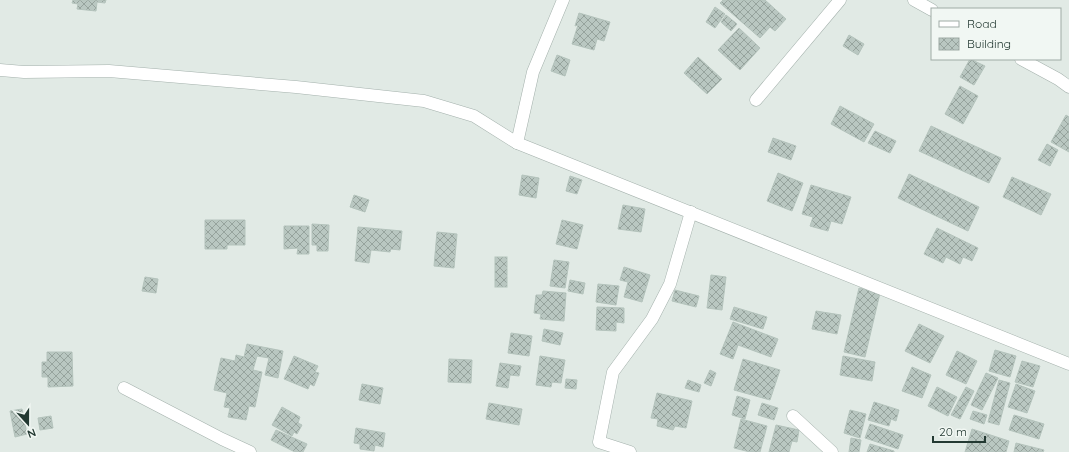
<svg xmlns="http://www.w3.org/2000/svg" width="1069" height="452" viewBox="0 0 1069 452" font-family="Quicksand,sans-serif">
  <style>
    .building { fill: url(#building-cross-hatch); stroke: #b4c3bc }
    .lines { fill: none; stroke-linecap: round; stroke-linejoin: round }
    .street-casing { stroke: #a4b1ac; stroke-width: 13 }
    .street { stroke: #fff; stroke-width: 12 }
  </style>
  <defs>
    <pattern id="building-cross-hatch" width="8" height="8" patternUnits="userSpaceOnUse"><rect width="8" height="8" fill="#b9c7c1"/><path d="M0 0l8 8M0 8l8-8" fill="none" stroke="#96a39d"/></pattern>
  </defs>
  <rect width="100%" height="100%" fill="#e1eae5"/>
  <g class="building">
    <path d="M73 0H106L105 3 97 2 96 11 77 9 78 4 72 3Z"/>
    <path d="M723 0H765L786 19 775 31 770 27 760 38 720 3Z"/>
    <path d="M715 7 725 14 715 28 706 22Z"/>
    <path d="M579 13 610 22 604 41 597 39 594 50 572 44 578 25 575 26Z"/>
    <path d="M726 15 737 24 731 31 721 22Z"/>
    <path d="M739 28 760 48 740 70 718 50Z"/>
    <path d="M849 35 864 44 858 55 843 46Z"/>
    <path d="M557 55 570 60 565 76 551 71Z"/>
    <path d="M698 57 722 79 707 94 684 73Z"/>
    <path d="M970 59 985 66 974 85 960 77Z"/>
    <path d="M960 86 978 96 963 124 945 114Z"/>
    <path d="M840 106 874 124 864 142 831 124Z"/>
    <path d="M1066 115 1069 117V152L1051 142Z"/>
    <path d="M931 126 1001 158 989 183 919 151Z"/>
    <path d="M875 131 896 141 890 153 868 143Z"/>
    <path d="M773 138 796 146 791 160 768 152Z"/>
    <path d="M1047 144 1058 150 1050 166 1038 160Z"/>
    <path d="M778 173 803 183 792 211 767 201Z"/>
    <path d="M909 174 979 207 968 231 898 198Z"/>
    <path d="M522 175 539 178 536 198 519 195Z"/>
    <path d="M570 176 582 180 577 194 566 191Z"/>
    <path d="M1012 177 1051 194 1041 215 1003 197Z"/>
    <path d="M811 185 851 197 842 224 831 221 828 231 810 226 813 217 802 214Z"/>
    <path d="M354 195 369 200 365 212 350 207Z"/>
    <path d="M623 205 645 209 641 232 618 229Z"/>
    <path d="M205 220H245V245H227V249H205Z"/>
    <path d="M562 220 583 225 577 249 556 244Z"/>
    <path d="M312 224 329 225 328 251H317V245H312Z"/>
    <path d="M284 226H309V254H297L298 248 284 249Z"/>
    <path d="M358 227 402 231 400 250 391 249 390 252 371 250 369 263 355 261Z"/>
    <path d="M937 228 978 248 972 261 963 257 960 264 946 257 943 263 924 254Z"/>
    <path d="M437 232 457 234 454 268 434 266Z"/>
    <rect x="495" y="257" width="12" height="30"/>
    <path d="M554 260 569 262 565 288 550 286Z"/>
    <path d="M624 267 650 275 642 302 624 297 628 282 620 280Z"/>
    <path d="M711 275 726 277 722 310 707 308Z"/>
    <path d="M145 277 158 279 156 293 142 291Z"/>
    <path d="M570 280 585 283 583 294 568 291Z"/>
    <path d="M598 284 619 286 616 305 596 302Z"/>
    <path d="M859 288 880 293 865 357 844 352Z"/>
    <path d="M675 290 699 296 696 307 672 301Z"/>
    <path d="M543 291 566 293 564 321 540 319 541 314 534 313 536 295H542Z"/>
    <path d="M597 307 624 308V323L616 322V331L596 330Z"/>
    <path d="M734 307 767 317 763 329 730 319Z"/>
    <path d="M816 311 841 315 837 334 812 329Z"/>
    <path d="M733 322 778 339 771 357 738 345 733 359 720 354Z"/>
    <path d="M919 324 944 336 930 363 905 351Z"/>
    <path d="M544 329 563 333 560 345 542 341Z"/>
    <path d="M511 333 532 336 529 356 508 353Z"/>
    <path d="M247 344 283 351 278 378 265 375 269 358 257 356 253 370 262 372 255 407 249 406 246 420 228 417 230 408 224 407 227 393 214 390 221 358 235 361 236 355 244 357Z"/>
    <path d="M995 350 1016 356 1010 377 989 371Z"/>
    <path d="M957 351 977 361 966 384 946 375Z"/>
    <path d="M47 352H72L73 386 48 387V377H42V362H47Z"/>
    <path d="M294 356 318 366 315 372 319 373 314 386 310 384 308 389 284 379Z"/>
    <path d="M540 356 565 360 561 383 552 382 551 387 536 385Z"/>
    <path d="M843 356 875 362 872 381 840 375Z"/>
    <path d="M449 359 472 360 471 383 448 382Z"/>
    <path d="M743 359 780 370 770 400 734 390Z"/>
    <path d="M1022 361 1040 366 1033 387 1015 382Z"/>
    <path d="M500 363 521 366 519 376 510 375 508 388 496 386Z"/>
    <path d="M912 367 931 375 922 398 902 391Z"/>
    <path d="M710 370 716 373 711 386 704 383Z"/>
    <path d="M986 373 998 378 982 410 971 405Z"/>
    <path d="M566 379 577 380 576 389 565 388Z"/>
    <path d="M688 380 701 385 699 392 685 388Z"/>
    <path d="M999 380 1010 383 999 425 988 422Z"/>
    <path d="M362 384 383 388 380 404 359 400Z"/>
    <path d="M1016 384 1035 391 1027 413 1008 407Z"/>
    <path d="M937 387 957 397 948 416 928 406Z"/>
    <path d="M966 387 974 391 960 419 951 415Z"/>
    <path d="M657 393 692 401 686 428 675 426 673 430 657 426 658 419 651 418Z"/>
    <path d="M737 396 750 400 745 419 732 415Z"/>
    <path d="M874 402 899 410 896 421 891 419 889 426 868 420Z"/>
    <path d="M489 403 522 409 519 425 486 419Z"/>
    <path d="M762 403 778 408 774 420 758 415Z"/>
    <path d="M282 407 300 417 298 423 302 425 297 434 294 432 292 436 272 425Z"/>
    <path d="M22 409 27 434 15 437 10 411Z"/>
    <path d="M850 410 866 414 860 438 844 433Z"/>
    <path d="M973 411 987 415 984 424 970 419Z"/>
    <path d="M1014 415 1044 424 1039 439 1009 430Z"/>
    <path d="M51 416 53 428 40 430 38 418Z"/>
    <path d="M741 419 767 426 760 452H750L734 448Z"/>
    <path d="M870 424 903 435 898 449 865 438Z"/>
    <path d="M776 425 799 430 797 442 792 441 789 452H769Z"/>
    <path d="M356 428 385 433 383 447 375 445 374 451 360 449V444L354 443Z"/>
    <path d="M972 429 1009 441 1006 452H965Z"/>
    <path d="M276 430 307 444 303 452H295L271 440Z"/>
    <path d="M851 438 861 440 859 452H849Z"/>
    <path d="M1016 443 1044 450 1043 452H1014Z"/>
    <path d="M870 444 894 451V452H867Z"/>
  </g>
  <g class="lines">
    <g class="street-casing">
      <g id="street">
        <path d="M914 0 932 10"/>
        <path d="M1021 59 1058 79 1069 87"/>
        <path d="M0 70 24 72 109 71 296 87 424 101 474 116 517 143 1069 364"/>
        <path d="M756 100 840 0"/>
        <path d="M517 143 533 72 563 0"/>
        <path d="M124 388 222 439 250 452"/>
        <path d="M793 416 832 452"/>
        <path d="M630 452 599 442 613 372 652 319 670 284 691 212"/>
      </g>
    </g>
    <use href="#street" class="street"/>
  </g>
  <rect x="931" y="8" width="130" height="52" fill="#f1f7f3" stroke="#9faba6"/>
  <rect x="939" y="21" width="20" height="6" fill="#ffffff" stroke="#9faba6"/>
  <text x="967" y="28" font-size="12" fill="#233932">Road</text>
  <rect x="939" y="38" width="20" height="12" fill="url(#building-cross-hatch)" stroke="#9faba6"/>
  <text x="967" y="48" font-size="12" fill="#233932">Building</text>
  <g transform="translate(28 424) rotate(159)" stroke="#f1f7f3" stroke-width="3" paint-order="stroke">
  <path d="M0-3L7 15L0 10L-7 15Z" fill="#233932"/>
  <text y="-6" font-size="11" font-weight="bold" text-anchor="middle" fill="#233932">N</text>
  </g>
  <path d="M933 436v6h52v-6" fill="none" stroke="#233932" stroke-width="2"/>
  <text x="939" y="436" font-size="12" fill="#233932" stroke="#f1f7f3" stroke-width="3" paint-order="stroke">20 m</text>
</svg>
